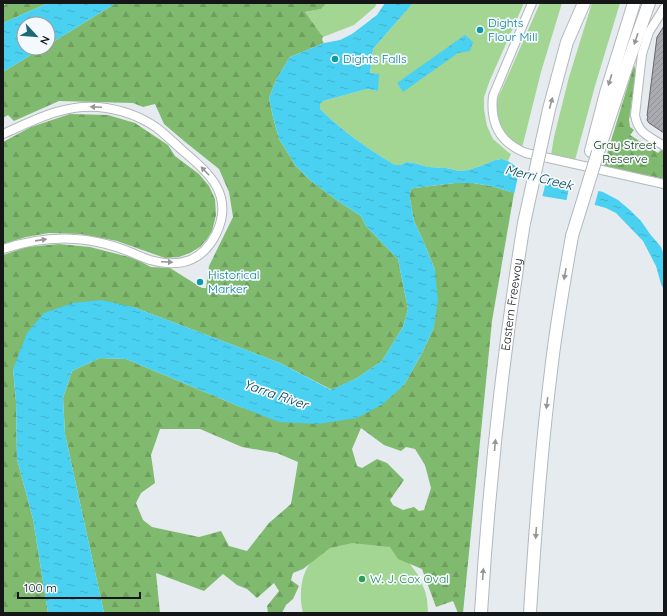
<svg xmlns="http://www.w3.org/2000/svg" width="667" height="616" viewBox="0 0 667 616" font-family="Quicksand,sans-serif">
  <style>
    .green { fill: #a3d593 }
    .forest { fill: url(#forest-firs); fill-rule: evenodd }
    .water { fill: url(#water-ripples) }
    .pier { fill: #e6ebf0 }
    .building { fill: url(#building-hatch); stroke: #67676d }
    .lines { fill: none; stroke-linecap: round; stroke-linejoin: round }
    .minor-casing { stroke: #b3b8bc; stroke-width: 10 }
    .highway-casing { stroke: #b3b8bc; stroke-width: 14 }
    .minor { stroke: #fff; stroke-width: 8 }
    .highway { stroke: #fff; stroke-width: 12 }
    .highway-bridge-casing { stroke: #b3b8bc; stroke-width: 14; stroke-linecap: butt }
    .highway-bridge { stroke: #fff; stroke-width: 12 }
    .oneway { fill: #959697 }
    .culture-dot { fill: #0f9aa8; stroke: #f3f9fd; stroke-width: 1.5 }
    .leisure-dot { fill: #2e9e5b; stroke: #f3f9fd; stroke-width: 1.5 }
    .labels { text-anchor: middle; stroke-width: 3.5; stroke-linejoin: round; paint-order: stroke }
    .culture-label { font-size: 12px; fill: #0d838f; stroke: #f3f9fd; text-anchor: start }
    .park-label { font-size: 12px; fill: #123802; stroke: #f3f9fd }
    .street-label { font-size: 12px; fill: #141617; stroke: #f3f9fd }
    .leisure-label { font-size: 12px; fill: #27864d; stroke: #f3f9fd; text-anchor: start }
    .water-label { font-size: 13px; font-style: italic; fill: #02404d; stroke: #f3f9fd }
  </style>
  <defs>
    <pattern id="forest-firs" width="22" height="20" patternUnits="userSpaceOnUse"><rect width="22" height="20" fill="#80ba6e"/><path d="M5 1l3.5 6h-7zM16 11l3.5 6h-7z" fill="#6e9f5f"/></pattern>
    <pattern id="water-ripples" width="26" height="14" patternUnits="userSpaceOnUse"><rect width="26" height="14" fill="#4ad0f0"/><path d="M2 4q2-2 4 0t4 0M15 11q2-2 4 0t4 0" fill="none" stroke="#40b2cd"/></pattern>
    <pattern id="building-hatch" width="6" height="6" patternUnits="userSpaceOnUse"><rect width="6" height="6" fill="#aaabb1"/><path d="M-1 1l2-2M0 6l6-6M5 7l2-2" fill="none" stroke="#919298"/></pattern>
  </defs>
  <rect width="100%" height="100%" fill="#e6ebf0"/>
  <g class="green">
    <path d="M327 3H377L375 7 354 25 323 37 305 12 321 9Z"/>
    <path d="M413 3H524L490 80 484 97V110L487 126 493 139 508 152 511 154 508 161 502 159 495 160 481 166 468 170 459 171 446 168 428 167 414 163 407 162 400 165H395C368 149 342 131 320 109V104L323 101 367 89 378 91 370 73 373 49Z"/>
    <path d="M540 3H562L541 72 522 148 510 141 502 130 497 120 495 109 498 98Z"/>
    <path d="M592 3H620L595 86 575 160 551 155 554 137 569 77Z"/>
    <path d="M337 541 386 545 394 549 407 560 418 575 425 591 427 599 428 613H303C299 597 300 574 312 561 317 554 330 547 337 541Z"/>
  </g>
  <g class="forest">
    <path d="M7 3H48L3 23V6Z"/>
    <path d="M116 3H327L321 9 305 12 323 37 322 40 324 43 290 57 277 78 269 98 273 117 279 139 296 166 311 181 338 201 361 216 366 226 398 259 408 309 403 327 382 361 357 378 332 390 280 363 191 329 133 307 13 369 16 401 17 459 33 519 48 613H3V255L27 247 59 244 90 247 133 258 151 267 170 268 202 288H206L209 266 233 217 229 192 219 169 184 141 164 124 155 104 143 107 133 103 59 101 14 121 8 115 3 118V72L42 48H48V45Z"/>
    <path d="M634 65 636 72 629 120 630 127 634 130 630 135 658 153 662 149 664 150V179L604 166 607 154Z"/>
    <path d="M70 114 108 115 135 123 168 145 175 156 199 174 209 186 215 199 216 215 212 231 207 239 200 247 190 253 179 257 165 258 117 241 80 234 49 233 26 237 3 244V142L31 127Z"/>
    <path d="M455 183H473L491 186 514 193 492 321 463 613H458L453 601 436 607 422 569 398 559 390 547 352 543 330 548 303 569 293 573 291 580 299 586 293 599 286 605 282 613H268L267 606 279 591 274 583 257 598 247 589 237 585 223 574 204 591 156 573 160 613H104L65 434 63 398 72 371 100 358 126 359 243 408 404 385 422 353 434 327 435 270 425 245 414 221 410 199V193L411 189 414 188ZM361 428 384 445 401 451 406 447 415 449 425 465 431 488 424 510 419 511 414 507 403 510 393 505 390 500 404 480 387 463 377 459 362 468 357 466 352 449ZM160 429H200L242 447 277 453 298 462 291 504 269 523 247 551 229 546 221 531 199 537 152 527 143 520 136 503 141 493 155 483 151 455Z"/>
  </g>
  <g class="water">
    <path d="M48 3H116L48 45V24H24V48H42L3 72V23Z"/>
    <path d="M385 3H413L373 49 370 73 379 74 378 91 367 89 323 101 320 104V109C342 131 368 149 395 165H400L407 162 414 163 428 167 446 168 459 171 468 170 481 166 495 160 502 159 508 161 519 169 546 179 603 192 618 200 630 210 641 221 650 234 661 247 664 255V290L661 284 656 266 643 241 616 213 606 208 595 205 542 196 514 193 491 186 473 183H455L414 188 411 189 410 193V199L414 221 425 245 435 270 438 300 434 327 422 353 404 385 383 404 357 418 318 424 279 422 243 408 126 359 100 358 72 371 63 398 65 434 104 613H48L33 519 17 459 16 401 13 369 27 333 44 313 73 303 101 300 133 307 191 329 280 363 331 390 357 378 382 361 403 327 408 309 398 259 366 226 361 216 338 201 311 181 296 166 279 139 273 117 269 98 277 78 290 57 324 43 340 40 352 34 377 15Z"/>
    <path d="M465 35 473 42 470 51 458 53 403 92 397 83Z"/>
  </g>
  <g class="pier">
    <path d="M520 167 547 177 542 198 514 195Z"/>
    <path d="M570 182 599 189 594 207 566 203Z"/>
  </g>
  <path class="building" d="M664 26V133L649 123 647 120 648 116H647L657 37Z"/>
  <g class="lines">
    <g class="minor-casing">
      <g id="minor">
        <path d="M532 3 493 96C490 123 500 143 526 153L664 184"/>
        <path d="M664 8 649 32 642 54 635 115C638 134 649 136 664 146"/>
        <path d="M3 134C33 121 63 104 98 107 119 109 140 116 157 128 166 135 174 143 182 150 209 173 235 195 216 234 202 262 179 268 150 260 141 257 133 253 125 250 112 245 99 242 86 240 58 236 30 240 3 249"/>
      </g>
    </g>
    <g class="highway-casing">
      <g id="highway">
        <path d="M542 141 549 109 567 42 584 3"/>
        <path d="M591 151 606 93 634 3"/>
        <path d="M598 152 626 68 649 3"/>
        <path id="s1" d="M481 613C489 482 503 352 524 223"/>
        <path d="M530 613C535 532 541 451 551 371 556 326 564 281 572 236"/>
      </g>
    </g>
    <use href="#minor" class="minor"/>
    <use href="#highway" class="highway"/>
    <g class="highway-bridge-casing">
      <g id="highway-bridge">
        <path d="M524 223 542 141"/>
        <path d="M572 236 598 152"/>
      </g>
    </g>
    <use href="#highway-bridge" class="highway-bridge"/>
  </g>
  <defs><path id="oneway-solid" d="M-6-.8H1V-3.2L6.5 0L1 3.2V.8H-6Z"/></defs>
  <g class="oneway">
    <use href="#oneway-solid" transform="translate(636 39) rotate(109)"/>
    <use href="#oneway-solid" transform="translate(610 80) rotate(107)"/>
    <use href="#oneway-solid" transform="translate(551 103) rotate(-75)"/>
    <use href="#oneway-solid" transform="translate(96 107) rotate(-177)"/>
    <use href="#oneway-solid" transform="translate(205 171) rotate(-134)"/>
    <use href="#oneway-solid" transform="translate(41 240) rotate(-8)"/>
    <use href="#oneway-solid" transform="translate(167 262) rotate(2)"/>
    <use href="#oneway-solid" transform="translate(565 274) rotate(100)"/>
    <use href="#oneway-solid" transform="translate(547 403) rotate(97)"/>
    <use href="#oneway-solid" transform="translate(495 445) rotate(-85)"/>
    <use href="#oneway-solid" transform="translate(536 533) rotate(94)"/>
    <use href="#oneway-solid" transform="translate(483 574) rotate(-86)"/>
  </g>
  <g class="culture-dot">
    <circle cx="480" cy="30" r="4"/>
    <circle cx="335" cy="59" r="4"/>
    <circle cx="200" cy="282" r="4"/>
  </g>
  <circle class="leisure-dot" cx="362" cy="579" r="4"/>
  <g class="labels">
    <g class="culture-label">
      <text x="488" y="27">Dights<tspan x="488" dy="14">Flour Mill</tspan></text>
      <text x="343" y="63">Dights Falls</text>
      <text x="208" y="279">Historical<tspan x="208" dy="14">Marker</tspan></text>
    </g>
    <g class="park-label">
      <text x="625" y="149">Gray Street<tspan x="625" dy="14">Reserve</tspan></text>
    </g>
    <g class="street-label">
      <text dy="4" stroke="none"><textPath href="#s1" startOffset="310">Eastern Freeway</textPath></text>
    </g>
    <g class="leisure-label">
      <text x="370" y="583">W. J. Cox Oval</text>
    </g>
    <g class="water-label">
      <text transform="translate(539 177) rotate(14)" y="5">Merri Creek</text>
      <text transform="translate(276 394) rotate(19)" y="5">Yarra River</text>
    </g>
  </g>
  <rect width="667" height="616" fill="none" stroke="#141617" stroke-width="8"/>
  <g transform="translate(36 36) rotate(116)"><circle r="19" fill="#f3f9fd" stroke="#9a9ea1"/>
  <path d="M0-3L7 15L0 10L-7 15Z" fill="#1e6774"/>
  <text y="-6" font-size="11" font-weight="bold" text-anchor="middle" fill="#141617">N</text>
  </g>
  <path d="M18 592v6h122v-6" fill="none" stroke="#141617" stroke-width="2"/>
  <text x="24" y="592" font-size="12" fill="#141617" stroke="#f3f9fd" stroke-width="3" paint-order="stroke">100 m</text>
</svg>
